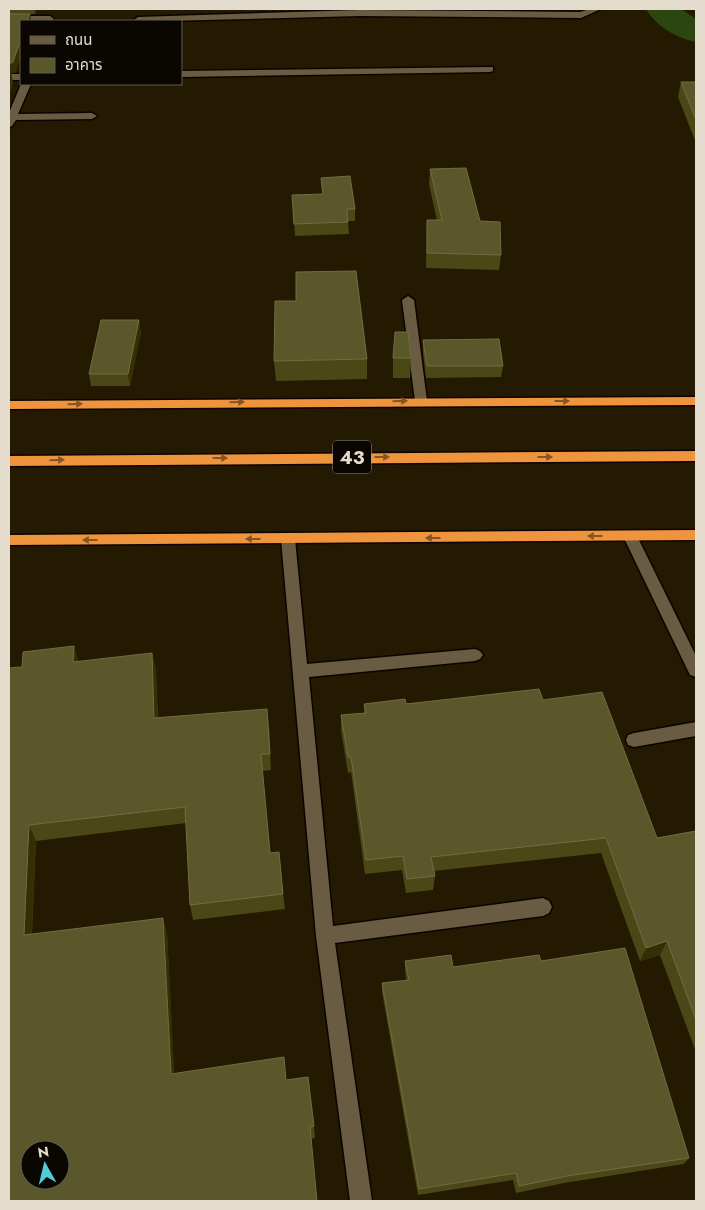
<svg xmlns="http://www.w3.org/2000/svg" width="705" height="1210" viewBox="0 0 705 1210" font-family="Jost,'Noto Sans Thai',sans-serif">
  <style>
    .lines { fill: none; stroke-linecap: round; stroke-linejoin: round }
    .river { fill: #2b4710; fill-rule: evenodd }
    .minor-casing { stroke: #0d0400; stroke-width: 3 }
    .highway-casing { stroke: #0d0400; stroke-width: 3 }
    .minor { fill: #695c42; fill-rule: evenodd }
    .highway { fill: #ed943d; fill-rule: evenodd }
    .wall { fill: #4a4816 }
    .shaded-wall { fill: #342f05 }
    .building { fill: #5a582a; stroke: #706d43; fill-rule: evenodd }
    .oneway { fill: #875422 }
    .labels { text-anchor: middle; stroke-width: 4; stroke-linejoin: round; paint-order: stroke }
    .shield { fill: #0a0601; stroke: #a39c90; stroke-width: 1 }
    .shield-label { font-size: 19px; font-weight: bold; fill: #e4ddce }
  </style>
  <rect width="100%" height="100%" fill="#241901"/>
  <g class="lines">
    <path class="river" d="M646 9H681L696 19V42C676 38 656 26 646 9Z"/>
    <g class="minor-casing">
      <g id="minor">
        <path d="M590 9H601L581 18 360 16 166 21 134 20 138 17 360 10 580 12Z"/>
        <path d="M9 16H50L54 19 51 21 9 22Z"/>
        <path d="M493 67V71L490 72 181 77V71Z"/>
        <rect x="9" y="74" width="12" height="6"/>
        <path d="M21 84H31L18 114 92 113 97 116 92 119 16 120 12 126 9 127V113Z"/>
        <path d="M408 296 414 300 427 401 421 405 415 401 402 300Z"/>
        <path d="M630 531 637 536 696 656V677L690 675 623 536Z"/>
        <path d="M288 534 295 539 307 664 475 649 480 651 483 655 480 659 475 661 309 677 333 926 543 898 549 901 552 907 549 913 543 916 335 943 372 1201H350L316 936 281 539Z"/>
        <path d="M696 722V736L634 747 628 745 626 740 628 735 634 733Z"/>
      </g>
    </g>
    <g class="highway-casing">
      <g id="highway">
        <path d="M696 397V405L9 409V401Z"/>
        <path d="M696 451V461L9 466V456Z"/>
        <path d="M696 530V540L9 545V535Z"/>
      </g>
    </g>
    <use href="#minor" class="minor"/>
    <use href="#highway" class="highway"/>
  </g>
  <g class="wall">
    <path d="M9 9H37L35 14H30L31 21H21L16 72 11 73 13 82 9 96Z"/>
    <path d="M681 82H696V143L678 97Z"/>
    <path d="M430 169 480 221 501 255 499 270 426 268 427 220H437L429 184Z"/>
    <path d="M321 178 355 209V221H348L349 234 295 236 293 207 322 194Z"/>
    <path d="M141 332 130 386H91L89 374Z"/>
    <path d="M423 340 503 366 501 377 426 378 423 352Z"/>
    <path d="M393 358H411L410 378H393Z"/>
    <path d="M367 359V379L276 381 274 361Z"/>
    <path d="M74 646 78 662 152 653 156 670 158 718 269 725 271 770 262 771 270 853 283 894 285 909 193 920 190 905 186 823 36 841 32 934 167 932 174 1074 286 1080 314 1126 315 1138 9 1201 22 667Z"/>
    <path d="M543 700 657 838 696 831V1052L660 955 640 961 601 853 434 871 435 876 433 890 406 893 402 870 365 874 351 772 348 773 341 730V715L364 713V704Z"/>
    <path d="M405 961 453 967 541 961 689 1158 684 1164 564 1183 516 1193 513 1180 418 1195 382 992V983L406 980 405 970Z"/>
  </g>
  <g class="shaded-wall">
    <path d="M34 9H37L35 14Z"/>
    <path d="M30 14 31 21H27Z"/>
    <path d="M21 39V55L16 72 11 73 13 82 9 96V64Z"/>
    <path d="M139 320 141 332 130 386 128 374Z"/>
    <path d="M74 646 79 663 73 662Z"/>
    <path d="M152 653 156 670 158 735 154 718Z"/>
    <path d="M267 709 269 725 271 770 270 754Z"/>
    <path d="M29 825 36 841 31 949 24 935Z"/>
    <path d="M163 918 167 932 175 1086 171 1074Z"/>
    <path d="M667 941 660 955 640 961 646 948Z"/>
  </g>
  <g class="building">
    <path d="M9 14H30L27 21H21V39L13 62 9 64Z"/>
    <path d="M681 82H696V120Z"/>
    <path d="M466 168 480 221 500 222 501 255 427 253V220H442L430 169Z"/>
    <path d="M350 176 355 209H347L348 222 294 224 292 195 323 194 321 178Z"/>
    <path d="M356 271 367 359 274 361 275 301H296V272Z"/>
    <path d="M101 320H139L128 374H89Z"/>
    <path d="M395 332H408L411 358H393Z"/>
    <path d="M499 339 503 366H427L423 340Z"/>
    <path d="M74 646 73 662 152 653 154 718 267 709 270 754H261L270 853 279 852 283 894 190 905 185 807 29 825 24 935 163 918 171 1074 284 1057 286 1080 308 1077 314 1126 310 1127 317 1201H9V668L22 667 23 652ZM30 1150H60V1180H30Z"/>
    <path d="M539 689 543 700 602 692 657 838 696 831V1020L667 941 646 948 606 838 431 857 435 876 407 879 403 856 366 860 351 757H348L341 715 366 713 364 704 405 699 406 704Z"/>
    <path d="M625 948 689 1158 567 1176 519 1186 516 1173 419 1189 382 983 409 980 405 961 451 955 453 967 539 955 541 961Z"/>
  </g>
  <defs><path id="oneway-solid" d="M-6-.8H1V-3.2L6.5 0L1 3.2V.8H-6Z" transform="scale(1.25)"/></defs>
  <g class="oneway">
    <use href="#oneway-solid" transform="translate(400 401) rotate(-1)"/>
    <use href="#oneway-solid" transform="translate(562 401)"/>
    <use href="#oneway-solid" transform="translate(237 402) rotate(-1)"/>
    <use href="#oneway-solid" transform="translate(75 404) rotate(-1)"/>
    <use href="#oneway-solid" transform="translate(382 457)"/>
    <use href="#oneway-solid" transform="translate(545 457)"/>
    <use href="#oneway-solid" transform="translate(220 458)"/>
    <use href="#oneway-solid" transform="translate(57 460) rotate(-1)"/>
    <use href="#oneway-solid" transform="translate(595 536) rotate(180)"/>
    <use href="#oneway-solid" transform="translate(433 538) rotate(180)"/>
    <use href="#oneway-solid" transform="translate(253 539) rotate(180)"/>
    <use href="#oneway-solid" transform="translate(90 540) rotate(180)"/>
  </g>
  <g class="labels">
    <rect class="shield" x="333" y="440.5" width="38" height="33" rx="4"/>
    <g class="shield-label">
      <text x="352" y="464">43</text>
    </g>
  </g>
  <rect width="705" height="1210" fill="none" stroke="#e4ddce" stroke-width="20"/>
  <rect x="20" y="20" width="162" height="65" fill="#0a0601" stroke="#615c53"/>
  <rect x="30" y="36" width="25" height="8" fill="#695c42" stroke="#615c53"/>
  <text x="65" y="45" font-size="15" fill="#e4ddce">ถนน</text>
  <rect x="30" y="58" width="25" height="15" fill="#5a582a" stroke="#615c53"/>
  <text x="65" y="70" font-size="15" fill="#e4ddce">อาคาร</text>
  <g transform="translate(45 1165) rotate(352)"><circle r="24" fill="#0a0601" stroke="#615c53"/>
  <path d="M0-4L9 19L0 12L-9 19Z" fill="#52cbd8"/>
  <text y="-8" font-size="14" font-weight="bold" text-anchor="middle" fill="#e4ddce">N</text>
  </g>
</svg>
